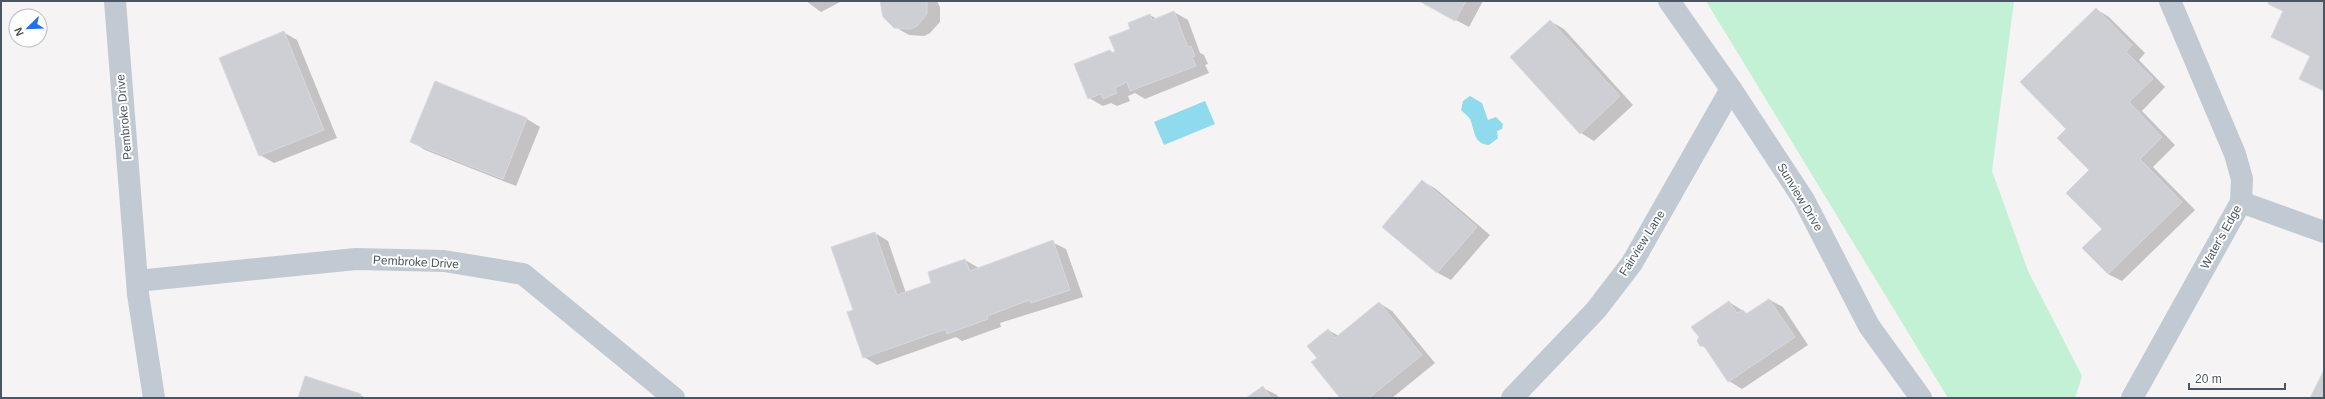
<svg xmlns="http://www.w3.org/2000/svg" width="2325" height="399" viewBox="0 0 2325 399" font-family="Helvetica,sans-serif">
  <style>
    .green { fill: #c3f1d5 }
    .water { fill: #90daee }
    .shadow { fill: #0003 }
    .building { fill: #cdcfd5; stroke: #d7d9de }
    .lines { fill: none; stroke-linecap: round; stroke-linejoin: round }
    .minor { stroke: #c1cad2; stroke-width: 22 }
    .labels { text-anchor: middle; stroke-width: 4; stroke-linejoin: round; paint-order: stroke }
    .street-label { font-size: 12px; fill: #4a5661; stroke: #fff }
  </style>
  <rect width="100%" height="100%" fill="#f5f3f3"/>
  <path class="green" d="M1706 1H2014L1992 171 2028 271 2082 376 2075 398H1948Z"/>
  <g class="water">
    <path d="M1470 96 1482 103 1488 120 1496 117 1503 124 1502 129 1497 131 1498 138 1489 145C1473 144 1475 130 1470 119 1468 116 1464 113 1461 110L1463 101Z"/>
    <path d="M1205 101 1215 124 1164 145 1154 122Z"/>
  </g>
  <g class="shadow">
    <path d="M806 1H842L821 12Z"/>
    <path d="M883 1H937L940 7V22L930 33 924 36 909 35 895 27 884 17 881 9Z"/>
    <path d="M1420 1H1483L1469 27Z"/>
    <path d="M2096 9 2109 17 2145 53 2139 60 2165 87 2142 111 2175 145 2153 167 2195 210 2122 281 2108 274 2103 229 2090 170 2067 129Z"/>
    <path d="M1174 12 1188 20 1200 53 1204 55 1208 64 1205 65 1209 73 1145 99 1135 93 1128 96 1130 101 1117 106 1111 103 1103 106 1089 98 1110 51 1114 53 1131 30 1150 15 1157 19Z"/>
    <path d="M1550 21 1564 29 1633 105 1594 141 1581 133Z"/>
    <path d="M283 32 297 40 337 138 274 163 260 155Z"/>
    <path d="M435 82 527 119 540 127 516 186 425 150 412 142Z"/>
    <path d="M1422 181 1436 189 1490 235 1451 280 1438 273 1383 227Z"/>
    <path d="M875 233 888 241 906 293 933 284 965 260 979 268 1052 242 1066 249 1083 297 1000 323 1001 327 962 341 956 337 877 365 864 357 854 310Z"/>
    <path d="M1770 300 1783 307 1808 345 1742 389 1729 381 1707 349 1701 345 1729 302 1748 314Z"/>
    <path d="M1379 303 1392 311 1435 363 1392 398H1342L1318 358 1328 330 1339 336Z"/>
    <path d="M1263 388 1277 395 1279 398H1248Z"/>
    <path d="M360 395 366 398H299Z"/>
  </g>
  <g class="building">
    <path d="M880 1H927V14L917 26 910 29 894 28 883 17Z"/>
    <path d="M1419 1H1466L1455 21Z"/>
    <path d="M2269 1H2324V91L2299 79 2310 56 2271 37 2283 11 2268 4Z"/>
    <path d="M2096 8 2132 45 2126 52 2153 79 2129 102 2162 137 2140 159 2182 202 2108 274 2082 248 2102 229 2066 193 2089 170 2057 138 2066 129 2020 82Z"/>
    <path d="M1174 11 1188 47 1191 46 1195 56 1192 57 1196 66 1130 91 1127 82 1115 88 1117 93 1103 99 1101 94 1088 99 1074 64 1110 50 1112 53 1115 51 1109 37 1130 29 1128 23 1150 14 1152 20Z"/>
    <path d="M1550 20 1620 96 1580 134 1510 57Z"/>
    <path d="M284 31 324 130 259 156 219 58Z"/>
    <path d="M435 81 527 118 503 179 410 142Z"/>
    <path d="M1422 180 1477 227 1437 273 1382 227Z"/>
    <path d="M875 232 897 295 931 283 928 272 965 259 970 271 1053 240 1070 290 1031 303 1030 300 987 316 988 319 947 334 946 329 863 358 847 312 853 310 831 247Z"/>
    <path d="M1769 299 1795 337 1728 382 1704 346H1700L1697 341 1699 337 1691 327 1729 301 1737 313 1743 310 1746 314Z"/>
    <path d="M1379 302 1422 355 1369 398H1340L1311 362 1317 358 1307 346 1328 329 1335 338Z"/>
    <path d="M2324 370V398H2310Z"/>
    <path d="M305 376 361 394 360 398H298Z"/>
    <path d="M1263 386 1271 398H1246Z"/>
  </g>
  <g class="lines">
    <g class="minor">
      <path d="M115 1 138 294 154 398"/>
      <path d="M1669 1 1731 89 1804 200 1869 326 1921 398"/>
      <path d="M2241 202 2324 232"/>
      <path d="M137 281 356 259 444 261 523 274 674 398"/>
      <path d="M1512 398 1596 310 1632 263 1731 89"/>
      <path d="M2132 398 2241 202 2242 179 2235 154 2170 1"/>
    </g>
  </g>
  <g class="labels">
    <g class="street-label">
      <text transform="translate(124 117) rotate(-95)" y="4">Pembroke Drive</text>
      <text transform="translate(1800 197) rotate(59)" y="4">Sunview Drive</text>
      <text transform="translate(2221 237) rotate(-61)" y="4">Water's Edge</text>
      <text transform="translate(1642 243) rotate(-58)" y="4">Fairview Lane</text>
      <text transform="translate(416 262) rotate(3)" y="4">Pembroke Drive</text>
    </g>
  </g>
  <rect width="2325" height="399" fill="none" stroke="#4a5661" stroke-width="4"/>
  <g transform="translate(28 28) rotate(247)"><circle r="19" fill="#ffffff" stroke="#b7bbc0"/>
  <path d="M0-3L7 15L0 10L-7 15Z" fill="#1a73e8"/>
  <text y="-6" font-size="11" font-weight="bold" text-anchor="middle" fill="#4a5661">N</text>
  </g>
  <path d="M2189 383v6h96v-6" fill="none" stroke="#4a5661" stroke-width="2"/>
  <text x="2195" y="383" font-size="12" fill="#4a5661" stroke="#ffffff" stroke-width="3" paint-order="stroke">20 m</text>
</svg>
